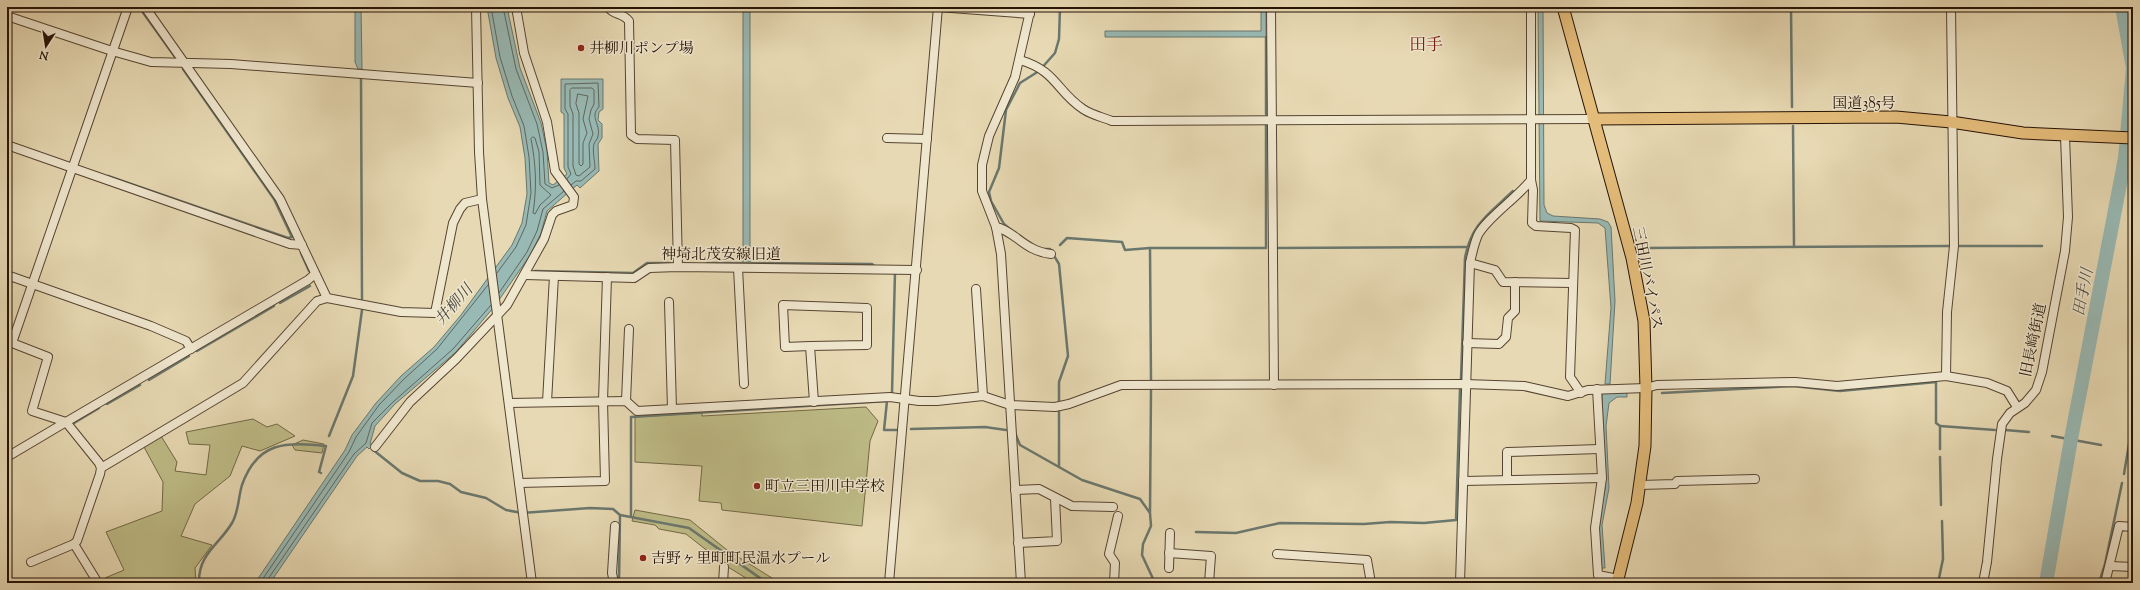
<svg xmlns="http://www.w3.org/2000/svg" width="2140" height="590" viewBox="0 0 2140 590" font-family="'Sorts Mill Goudy','Noto Serif JP',serif">
  <style>
    .green { fill: #bebc87; stroke: #726846 }
    .water { fill: #98b9b4; stroke: #6a776e }
    .lines { fill: none; stroke-linecap: round; stroke-linejoin: round }
    .shore { stroke: #5f665d; stroke-width: 1 }
    .stream { stroke: #6a776e; stroke-width: 2.5 }
    .river { stroke: #98b9b4; stroke-width: 14 }
    .minor-casing { stroke: #564431; stroke-width: 10 }
    .highway-casing { stroke: #261306; stroke-width: 13 }
    .minor { stroke: #efe6ce; stroke-width: 8 }
    .highway { stroke: #e4bc7a; stroke-width: 11 }
    .poi-dot { fill: #8f2418; stroke: #efe6ce; stroke-width: 1.5 }
    .labels { text-anchor: middle; stroke-width: 3; stroke-linejoin: round; paint-order: stroke }
    .poi-label { font-size: 15px; fill: #261306; stroke: #efe6ce; text-anchor: start }
    .street-label { font-size: 15px; fill: #261306; stroke: #efe6ce }
    .water-label { font-size: 16px; font-style: italic; fill: #4e4d43; stroke: #efe6ce }
    .quarter-label { font-size: 17px; fill: #7a1f14; stroke: #efe6ce }
  </style>
  <rect width="100%" height="100%" fill="#e7d9b3"/>
  <filter id="stains"><feTurbulence type="fractalNoise" baseFrequency=".005" numOctaves="4"/><feColorMatrix values="0 0 0 0 .2 0 0 0 0 .09 0 0 0 0 .02 0 0 0 .5 -.17"/></filter>
  <radialGradient id="worn" r=".72"><stop offset=".6" stop-color="#630" stop-opacity="0"/><stop offset="1" stop-color="#630" stop-opacity=".3"/></radialGradient>
  <g class="green">
    <path d="M866 407 878 421 870 441 862 526 722 510 721 503 699 501 702 466 635 462V417L702 413V416Z"/>
    <path d="M253 419 267 427 277 424 295 436 260 451 242 446 230 476 195 504 181 536 212 545 195 568 196 583H109L105 578 124 570 106 532 162 511 163 482 144 447 161 436 177 462 175 471 206 475 210 445 189 444 186 432Z"/>
    <path d="M303 440 324 444 322 453 295 450 292 445Z"/>
    <path d="M635 510 690 520 727 550 780 583H754L728 567 686 534 659 529 655 525 632 521Z"/>
  </g>
  <g class="water">
    <path d="M355 7H361L362 69H358L355 62Z"/>
    <path d="M487 7H507L520 68 541 123 547 151 549 183 553 185 567 174 564 168V114L561 112V79H603V109L599 112 598 120 602 124V138L598 144 599 171 580 188 577 185 547 211 541 233 531 254 494 307 456 352 395 404 375 426 370 444 372 446 369 449 367 447 357 456 270 583H255L345 450 352 435 376 403 401 376 434 347 461 315 512 245 522 223 527 194 525 158 520 127 508 98 496 58Z"/>
    <rect x="743" y="7" width="7" height="258"/>
    <path d="M1261 7H1266V37H1105V31H1261Z"/>
    <path d="M1538 7H1543L1544 205 1547 213 1553 216 1600 219 1608 222 1611 227 1615 301 1610 384H1605L1611 308 1605 228 1598 223 1540 221Z"/>
    <path d="M1627 392V397H1617L1609 403 1606 426 1609 488 1602 525 1605 568H1601L1598 527 1605 489 1602 393Z"/>
  </g>
  <g class="lines">
    <g class="shore">
      <path d="M491 7 500 57 512 96 524 126 529 157 531 193 526 225 516 247 497 273"/>
      <path d="M503 7 516 69 537 124 543 152 545 184 552 188 559 185"/>
      <path d="M572 88H592L594 90V104L591 110 589 119 593 134 589 144 590 167 579 176 576 175 573 166V114L570 106V90Z"/>
      <path d="M578 94 588 96 583 119 587 133 583 143V164L581 166 579 164V113L576 104Z"/>
      <path d="M533 137 535 138 539 152 540 185 551 195 540 205 535 214 533 213C537 188 536 164 531 139Z"/>
      <path d="M567 179 571 174 568 167V114L565 109V84L598 83 599 107C589 117 601 124 598 136 598 139 595 141 594 144 592 151 595 161 595 169L581 181H576L571 185"/>
      <path d="M499 293 527 252 537 231 543 209 564 191"/>
      <path d="M260 583 349 452 356 437 379 405 404 379 437 349 488 285"/>
      <path d="M267 583 268 579 354 454 366 443 372 423 393 402 453 349 491 305"/>
    </g>
    <g class="stream">
      <path d="M139 7 175 57"/>
      <path d="M1791 7 1792 107"/>
      <path d="M361 78 362 299"/>
      <path d="M1266 114V37"/>
      <path d="M1793 126 1794 247"/>
      <path d="M108 176 288 238 292 237 274 199 183 69"/>
      <path d="M1011 230 1004 224 991 201 989 192 999 168 1006 110 1020 83 1039 71 1055 53 1059 39 1060 7"/>
      <path d="M1060 245 1067 238 1122 242 1125 250 1150 248"/>
      <path d="M1958 246H2042"/>
      <path d="M1278 248 1467 247"/>
      <path d="M1644 248 1949 246"/>
      <path d="M1045 249H1050L1059 264 1068 356 1059 382V467"/>
      <path d="M301 253 309 271"/>
      <path d="M707 263H746"/>
      <path d="M747 263 872 264 875 267"/>
      <path d="M535 271 633 273 647 263H670"/>
      <path d="M280 303 310 286"/>
      <path d="M197 351 274 306"/>
      <path d="M1461 379 1465 258C1471 224 1489 214 1513 191"/>
      <path d="M149 380 189 356"/>
      <path d="M1151 381 1150 248H1266V125"/>
      <path d="M892 393 895 272"/>
      <path d="M1662 393 1793 386 1840 391 1936 382V423L1940 426V449"/>
      <path d="M107 404 140 385"/>
      <path d="M74 423 99 408"/>
      <path d="M1940 426 1995 430"/>
      <path d="M911 429 985 427 1006 430"/>
      <path d="M2005 430 2029 432"/>
      <path d="M1015 433 1020 445 1082 480 1140 499 1150 513 1151 526 1143 544 1142 555 1155 583"/>
      <path d="M329 436 353 376 362 310"/>
      <path d="M2052 436 2101 445"/>
      <path d="M372 449 402 473 420 481H438L450 484 461 492 486 498 506 510 522 513 590 508 613 509 620 515 689 528 767 583"/>
      <path d="M1940 457 1941 505"/>
      <path d="M2124 474 2133 420"/>
      <path d="M1150 512 1151 390"/>
      <path d="M631 516V417L887 401 884 430H897"/>
      <path d="M1196 532 1236 533 1280 523 1364 524 1390 522 1424 523 1456 520 1460 389"/>
      <path d="M199 583C198 554 219 545 232 523 239 511 238 498 242 485 257 442 286 441 326 446L319 472 321 473"/>
      <path d="M619 583 620 515"/>
      <path d="M1938 583 1943 559 1942 521"/>
      <path d="M2099 583 2105 564 2122 483"/>
    </g>
    <path class="river" d="M2046 583 2071 439 2125 158 2133 68 2122 7"/>
    <g class="minor-casing">
      <g id="minor">
        <path d="M145 7 280 199 327 298 401 312 435 313 453 223 460 209 465 203 482 199"/>
        <path d="M476 7 479 152 482 199 532 583"/>
        <path d="M608 7C614 16 622 12 629 21L631 135 637 139 675 140 678 267"/>
        <path d="M938 7 1030 14"/>
        <path d="M1271 7 1274 385"/>
        <path d="M1531 7V180L1533 190 1532 223 1536 226 1571 228 1575 230 1570 377 1581 393"/>
        <path d="M7 16 112 51 151 62 231 64 478 83"/>
        <path d="M1020 60C1057 71 1056 91 1083 109 1092 115 1102 117 1112 121L1593 119"/>
        <path d="M887 138 927 139"/>
        <path d="M7 145 290 244 302 245"/>
        <path d="M996 227C1015 231 1024 251 1051 254"/>
        <path d="M1470 263 1495 270 1503 282 1573 283"/>
        <path d="M738 268 744 384"/>
        <path d="M7 275 151 326 186 341 191 349"/>
        <path d="M525 275 634 278 649 268 678 267 917 270"/>
        <path d="M976 289 983 396"/>
        <path d="M669 302 672 409"/>
        <path d="M7 341 48 357 32 411 66 422"/>
        <path d="M12 343 128 7"/>
        <path d="M1467 343 1499 344 1506 337 1508 318 1515 311V282"/>
        <path d="M810 346 867 345V308L783 305 785 347 810 346 814 402"/>
        <path d="M1946 376 1947 312 1954 246 1951 7"/>
        <path d="M1597 389 1602 478 1595 528 1598 575 1618 579"/>
        <path d="M626 401 629 329"/>
        <path d="M547 402 554 276"/>
        <path d="M509 403 626 401 637 411 890 397 919 401H937L983 396 1010 405 1055 407 1069 404 1121 385 1465 384 1524 386 1568 396 1588 390 1646 388 1657 385 1795 382 1837 386 1946 376 1987 383 2007 391 2017 407"/>
        <path d="M375 447 410 402 456 359 507 305 544 239 552 215 556 211 573 205 574 197 555 171 547 122 524 53 516 7"/>
        <path d="M7 457 66 422"/>
        <path d="M101 468 243 383 317 301 327 298"/>
        <path d="M1507 480V452L1599 449"/>
        <path d="M1463 481 1602 478"/>
        <path d="M519 483 605 481 603 401 607 277"/>
        <path d="M1640 485 1675 484 1677 481 1755 479"/>
        <path d="M1015 490 1039 489 1072 506 1113 507"/>
        <path d="M1018 543 1057 541 1055 498"/>
        <path d="M74 544 98 583"/>
        <path d="M1169 553 1211 556 1209 583"/>
        <path d="M1277 554 1367 560 1371 583"/>
        <path d="M31 562 74 544 77 541 100 474 101 468 99 463 66 422 308 280 315 274"/>
        <path d="M2110 566 2133 567"/>
        <path d="M1169 568 1170 533"/>
        <path d="M614 583 612 573 615 526"/>
        <path d="M723 583 724 567"/>
        <path d="M889 583 938 7"/>
        <path d="M1021 583 1001 254 996 227 982 191V165L989 136 1015 77 1031 7"/>
        <path d="M1114 583 1115 563 1109 554 1118 516"/>
        <path d="M1460 583 1470 263C1472 254 1474 244 1478 235 1487 218 1517 198 1531 180"/>
        <path d="M1983 583 1987 562 1997 459 2002 424 2010 413 2025 403 2036 390 2042 372 2065 251 2068 217 2065 136"/>
        <path d="M2105 583 2119 526 2133 527"/>
      </g>
    </g>
    <g class="highway-casing">
      <g id="highway">
        <path d="M1563 7 1632 258 1644 321 1646 388 1645 446 1637 503 1617 583"/>
        <path d="M1593 119 1896 117 1951 122 2023 133 2133 138"/>
      </g>
    </g>
    <use href="#minor" class="minor"/>
    <use href="#highway" class="highway"/>
  </g>
  <g class="poi-dot">
    <circle cx="581" cy="48" r="4"/>
    <circle cx="757" cy="486" r="4"/>
    <circle cx="643" cy="558" r="4"/>
  </g>
  <g class="labels">
    <g class="poi-label">
      <text x="589" y="53">井柳川ポンプ場</text>
      <text x="765" y="491">町立三田川中学校</text>
      <text x="651" y="563">吉野ヶ里町町民温水プール</text>
    </g>
    <g class="street-label">
      <text x="1864" y="108">国道385号</text>
      <text x="721" y="259">神埼北茂安線旧道</text>
      <text transform="translate(1648 278) rotate(79)" y="5">三田川バイパス</text>
      <text transform="translate(2033 340) rotate(-78)" y="5">旧長崎街道</text>
    </g>
    <g class="water-label">
      <text transform="translate(2082 292) rotate(-79)" y="6">田手川</text>
      <text transform="translate(453 304) rotate(-49)" y="6">井柳川</text>
    </g>
    <g class="quarter-label">
      <text x="1426" y="50">田手</text>
    </g>
  </g>
  <rect width="2140" height="590" fill="none" stroke="#e7d9b3" stroke-width="24"/>
  <rect x="8" y="8" width="2124" height="574" fill="none" stroke="#261306" stroke-width="2"/>
  <rect x="12" y="12" width="2116" height="566" fill="none" stroke="#261306"/>
  <g transform="translate(46 46) rotate(192)" stroke="#efe6ce" stroke-width="3" paint-order="stroke">
  <path d="M0-3L7 15L0 10L-7 15Z" fill="#261306"/>
  <text y="-6" font-size="11" font-weight="bold" text-anchor="middle" fill="#261306">N</text>
  </g>
  <rect width="100%" height="100%" filter="url(#stains)"/>
  <rect width="100%" height="100%" fill="url(#worn)"/>
</svg>
